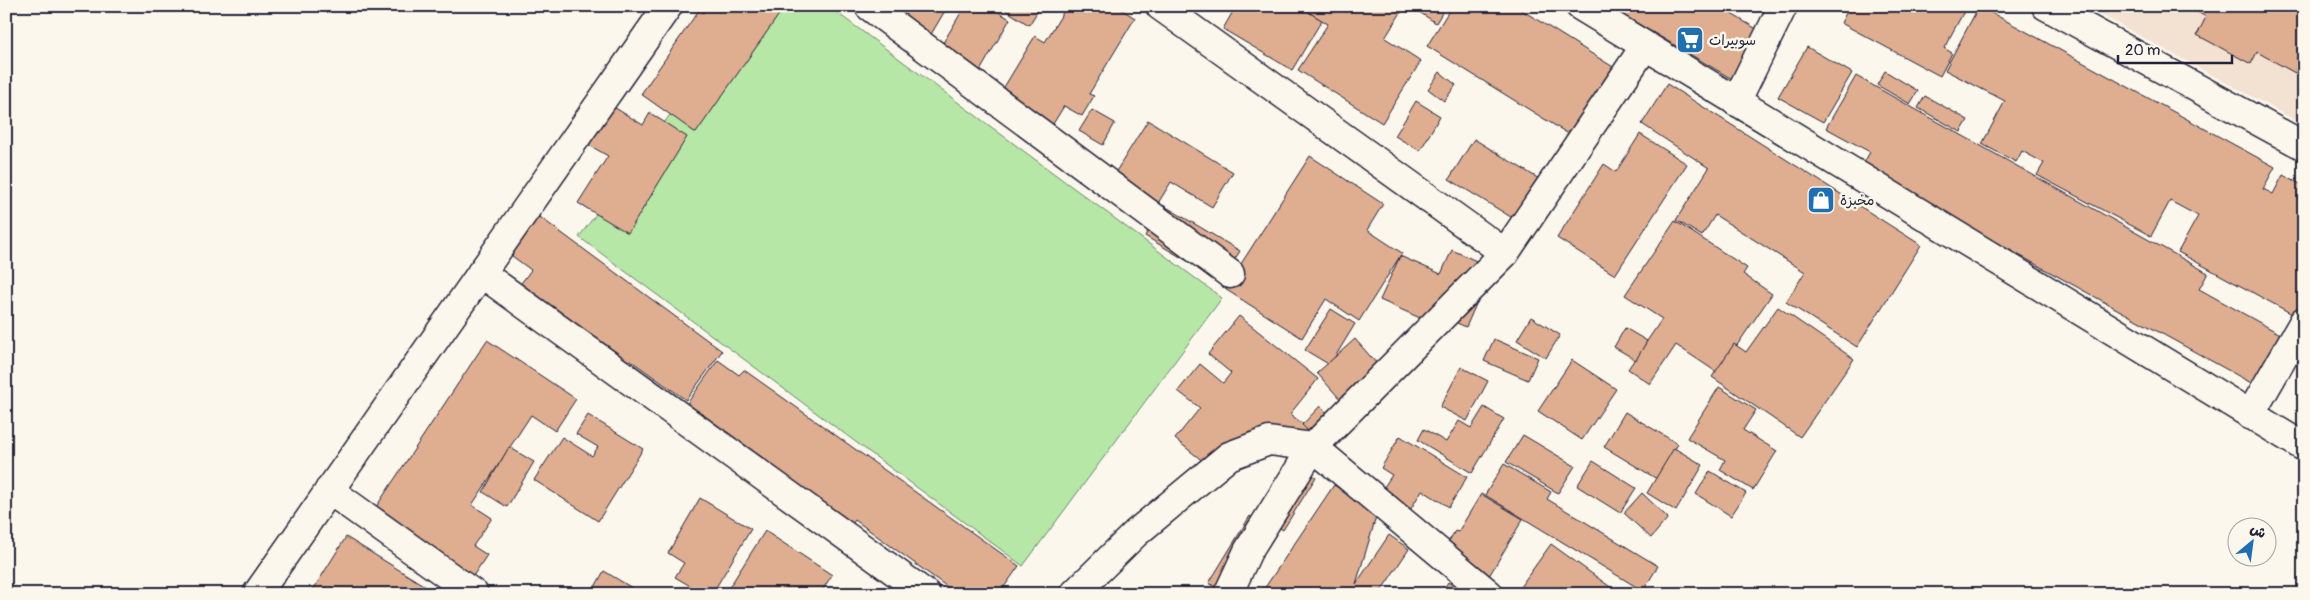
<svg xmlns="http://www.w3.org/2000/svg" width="2310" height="600" viewBox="0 0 2310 600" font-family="Pangolin,'Playpen Sans Arabic',sans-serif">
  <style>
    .built { fill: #f3e1d1 }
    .green { fill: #b6e7a7; stroke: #6c8471 }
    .building { fill: #dfae91; stroke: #22223b }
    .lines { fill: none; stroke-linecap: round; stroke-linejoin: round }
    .minor-casing { stroke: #22223b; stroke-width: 31 }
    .minor { stroke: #fbf7ec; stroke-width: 28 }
    .labels { text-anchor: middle; stroke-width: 5; stroke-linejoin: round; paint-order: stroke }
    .poi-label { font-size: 14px; fill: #22223b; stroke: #fbf7ec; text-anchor: start }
  </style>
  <rect width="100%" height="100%" fill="#fbf7ec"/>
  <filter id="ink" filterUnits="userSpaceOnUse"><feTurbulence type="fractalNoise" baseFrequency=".02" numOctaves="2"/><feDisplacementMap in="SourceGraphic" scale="10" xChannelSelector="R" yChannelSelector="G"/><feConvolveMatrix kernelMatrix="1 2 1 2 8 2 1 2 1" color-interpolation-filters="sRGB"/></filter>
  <g filter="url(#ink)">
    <path class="built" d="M2085 6H2304V125Z"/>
    <path class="green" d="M751 6H828L1222 298 1023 566 579 237Z"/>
    <g class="building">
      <path d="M708 6H785L696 133 641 94 699 10 703 13Z"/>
      <path d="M893 6H941L946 9 927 41 887 16Z"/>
      <path d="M965 6H988L1010 19 980 71 940 48Z"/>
      <path d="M999 6H1041L1029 25Z"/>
      <path d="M1067 6H1116L1135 18 1089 94 1094 96 1082 116 1064 106 1053 124 1026 108 995 102 1035 36 1045 42Z"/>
      <path d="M1236 6H1298L1322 20 1292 70 1223 29Z"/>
      <path d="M1299 6H1405L1385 38 1421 61 1382 123 1298 70 1328 24Z"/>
      <path d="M1410 6H1446L1436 23Z"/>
      <path d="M1452 6H1515L1626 75 1583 143 1427 46Z"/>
      <path d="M1608 6H1718L1760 31 1732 79Z"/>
      <path d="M1843 6H1967L1944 48 1952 53 1940 76 1841 23 1848 9Z"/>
      <path d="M1979 6 2275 167 2263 189 2273 194 2283 175 2304 186V297L2294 315 2178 252 2198 216 2170 201 2151 236 2037 175 2044 163 2022 151 2016 162 1982 144 2005 101 1945 70Z"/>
      <path d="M2187 6H2304V55L2295 73 2257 52 2251 64 2197 35 2206 17Z"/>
      <path d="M1807 47 1852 73 1823 122 1778 97Z"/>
      <path d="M1885 71 1918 91 1910 104 1877 85Z"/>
      <path d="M1440 72 1456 85 1444 101 1428 89Z"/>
      <path d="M1856 76 2208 273 2199 289 2291 340 2264 390 1861 168 1870 152 1826 128Z"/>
      <path d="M1667 84 1921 245 1857 347 1786 302 1805 272 1715 215 1702 236 1676 220 1709 168 1642 124Z"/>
      <path d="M1925 96 1968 120 1961 132 1918 108Z"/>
      <path d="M1416 101 1440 116 1420 151 1395 136Z"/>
      <path d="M612 106 643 125 650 113 687 137 628 233 578 203 608 156 589 145Z"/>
      <path d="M1092 110 1115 123 1103 145 1079 131Z"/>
      <path d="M1148 120 1233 172 1212 207 1171 182 1147 221 1102 194Z"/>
      <path d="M1640 134 1687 164 1615 275 1557 238 1604 164 1616 172Z"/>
      <path d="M1474 139 1544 182 1519 222 1449 179Z"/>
      <path d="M1310 156 1383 204 1367 230 1402 253 1359 321 1326 299 1302 338 1225 289Z"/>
      <path d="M1163 205 1240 251 1221 281 1145 236Z"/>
      <path d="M529 209 722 351 686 400 630 360 626 365 519 286 531 270 500 247Z"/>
      <path d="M1675 221 1747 268 1743 274 1772 294 1718 373 1676 345 1650 384 1628 369 1662 319 1625 295Z"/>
      <path d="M1452 250 1492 268 1466 327 1433 312 1429 322 1380 300 1400 256 1441 274Z"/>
      <path d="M1778 307 1854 359 1800 437 1712 377 1734 344 1746 352Z"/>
      <path d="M1331 309 1355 324 1330 365 1305 350Z"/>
      <path d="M1239 316 1318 379 1290 414 1308 428 1287 453 1272 441 1254 463 1239 450 1219 474 1175 439 1200 408 1178 391 1200 364 1223 383 1231 373 1208 354Z"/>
      <path d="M1531 317 1560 335 1546 358 1517 340Z"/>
      <path d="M1625 328 1647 341 1636 360 1614 347Z"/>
      <path d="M1355 339 1393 382 1355 416 1317 373Z"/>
      <path d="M1494 339 1538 358 1528 380 1484 361Z"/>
      <path d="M487 340 576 399 555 431 531 415 472 505 492 518 473 546 487 555 467 585 368 519Z"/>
      <path d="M718 360 739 375 744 370 1019 566 999 594H957L855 520 852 524 686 405Z"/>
      <path d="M1572 360 1616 389 1582 440 1538 411Z"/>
      <path d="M1461 367 1488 381 1467 421 1440 407Z"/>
      <path d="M1719 387 1756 410 1743 430 1777 451 1753 490 1720 470 1725 460 1687 438Z"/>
      <path d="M1320 406 1349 433 1331 452 1302 425Z"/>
      <path d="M1484 407 1504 419 1472 473 1418 440 1424 429 1446 442 1459 421 1471 428Z"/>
      <path d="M1625 412 1678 444 1657 479 1604 447Z"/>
      <path d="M588 415 643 449 598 521 534 480 562 437 592 456 598 447 576 434Z"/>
      <path d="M1523 435 1575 466 1558 493 1506 462Z"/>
      <path d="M1400 436 1467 477 1449 507 1422 490 1409 512 1380 493 1392 475 1381 468Z"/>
      <path d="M509 447 534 462 507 507 483 492Z"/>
      <path d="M1674 448 1703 465 1676 511 1647 493Z"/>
      <path d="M1593 461 1636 488 1620 513 1577 486Z"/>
      <path d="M1294 464 1316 477 1283 530 1262 517Z"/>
      <path d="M1504 464 1551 492 1547 499 1658 566 1643 591 1485 495Z"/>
      <path d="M1710 471 1746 493 1731 516 1696 494Z"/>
      <path d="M1334 485 1377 514 1356 584 1389 535 1409 549 1379 594H1271L1264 589Z"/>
      <path d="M1642 493 1668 518 1651 538 1624 513Z"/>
      <path d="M1481 494 1523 519 1489 576 1444 549 1455 531 1458 532Z"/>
      <path d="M700 498 751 529 712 594H704L675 577 684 563 668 553Z"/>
      <path d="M1250 516 1276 532 1239 594H1226L1209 583Z"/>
      <path d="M765 531 832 575 823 589 830 594H725Z"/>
      <path d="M346 537 425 586 420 594 311 593Z"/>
      <path d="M1551 544 1620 594H1515Z"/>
      <path d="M604 571 642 594H591Z"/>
      <path d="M1448 582 1467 594H1441Z"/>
    </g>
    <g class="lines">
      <g class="minor-casing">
        <g id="minor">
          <path d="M869 6 1230 274"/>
          <path d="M1160 6 1505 253"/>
          <path d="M1580 6 2304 447"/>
          <path d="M2046 6 2304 146"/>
          <path d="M1736 102 1783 6"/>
          <path d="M481 273 926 594"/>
          <path d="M2250 415 2304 321"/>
          <path d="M329 490 474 594"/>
          <path d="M257 594 668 6"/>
          <path d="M1074 594 1136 533 1229 456 1269 441 1313 447 1505 253 1645 46"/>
          <path d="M1228 594 1248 551 1313 447 1489 594"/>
        </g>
      </g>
      <use href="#minor" class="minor"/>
    </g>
  </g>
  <defs>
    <g id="supermarket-square" transform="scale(1.4375)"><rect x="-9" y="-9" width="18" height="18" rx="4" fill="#1f6fb2" stroke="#fbf7ec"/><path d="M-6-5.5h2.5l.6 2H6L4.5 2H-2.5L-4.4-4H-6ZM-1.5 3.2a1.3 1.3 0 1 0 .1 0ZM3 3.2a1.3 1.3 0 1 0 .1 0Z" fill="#fff"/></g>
    <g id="shop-square" transform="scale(1.4375)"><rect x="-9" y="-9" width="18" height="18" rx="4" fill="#1f6fb2" stroke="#fbf7ec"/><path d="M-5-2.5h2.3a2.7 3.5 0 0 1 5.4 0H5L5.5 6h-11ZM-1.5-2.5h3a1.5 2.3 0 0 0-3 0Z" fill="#fff"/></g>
  </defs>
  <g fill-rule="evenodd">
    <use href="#supermarket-square" x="1690" y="40"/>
    <use href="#shop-square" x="1821" y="200"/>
  </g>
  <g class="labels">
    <g class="poi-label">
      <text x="1709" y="45">سوبيرات</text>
      <text x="1840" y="205">مخبزة</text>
    </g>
  </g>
  <rect width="2310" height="600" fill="none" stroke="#fbf7ec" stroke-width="25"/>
  <rect x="12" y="12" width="2285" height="575" fill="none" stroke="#22223b" stroke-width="2" filter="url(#ink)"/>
  <g transform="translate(2252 542) rotate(29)"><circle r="24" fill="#fbf7ec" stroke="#a4a2a5"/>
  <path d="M0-4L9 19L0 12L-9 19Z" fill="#1f6fb2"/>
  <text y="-8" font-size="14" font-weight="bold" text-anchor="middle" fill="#22223b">ش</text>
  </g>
  <path d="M2118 55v8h114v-8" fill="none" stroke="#22223b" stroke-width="2.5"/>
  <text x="2125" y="55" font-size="15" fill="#22223b" stroke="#fbf7ec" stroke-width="4" paint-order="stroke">20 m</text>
</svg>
